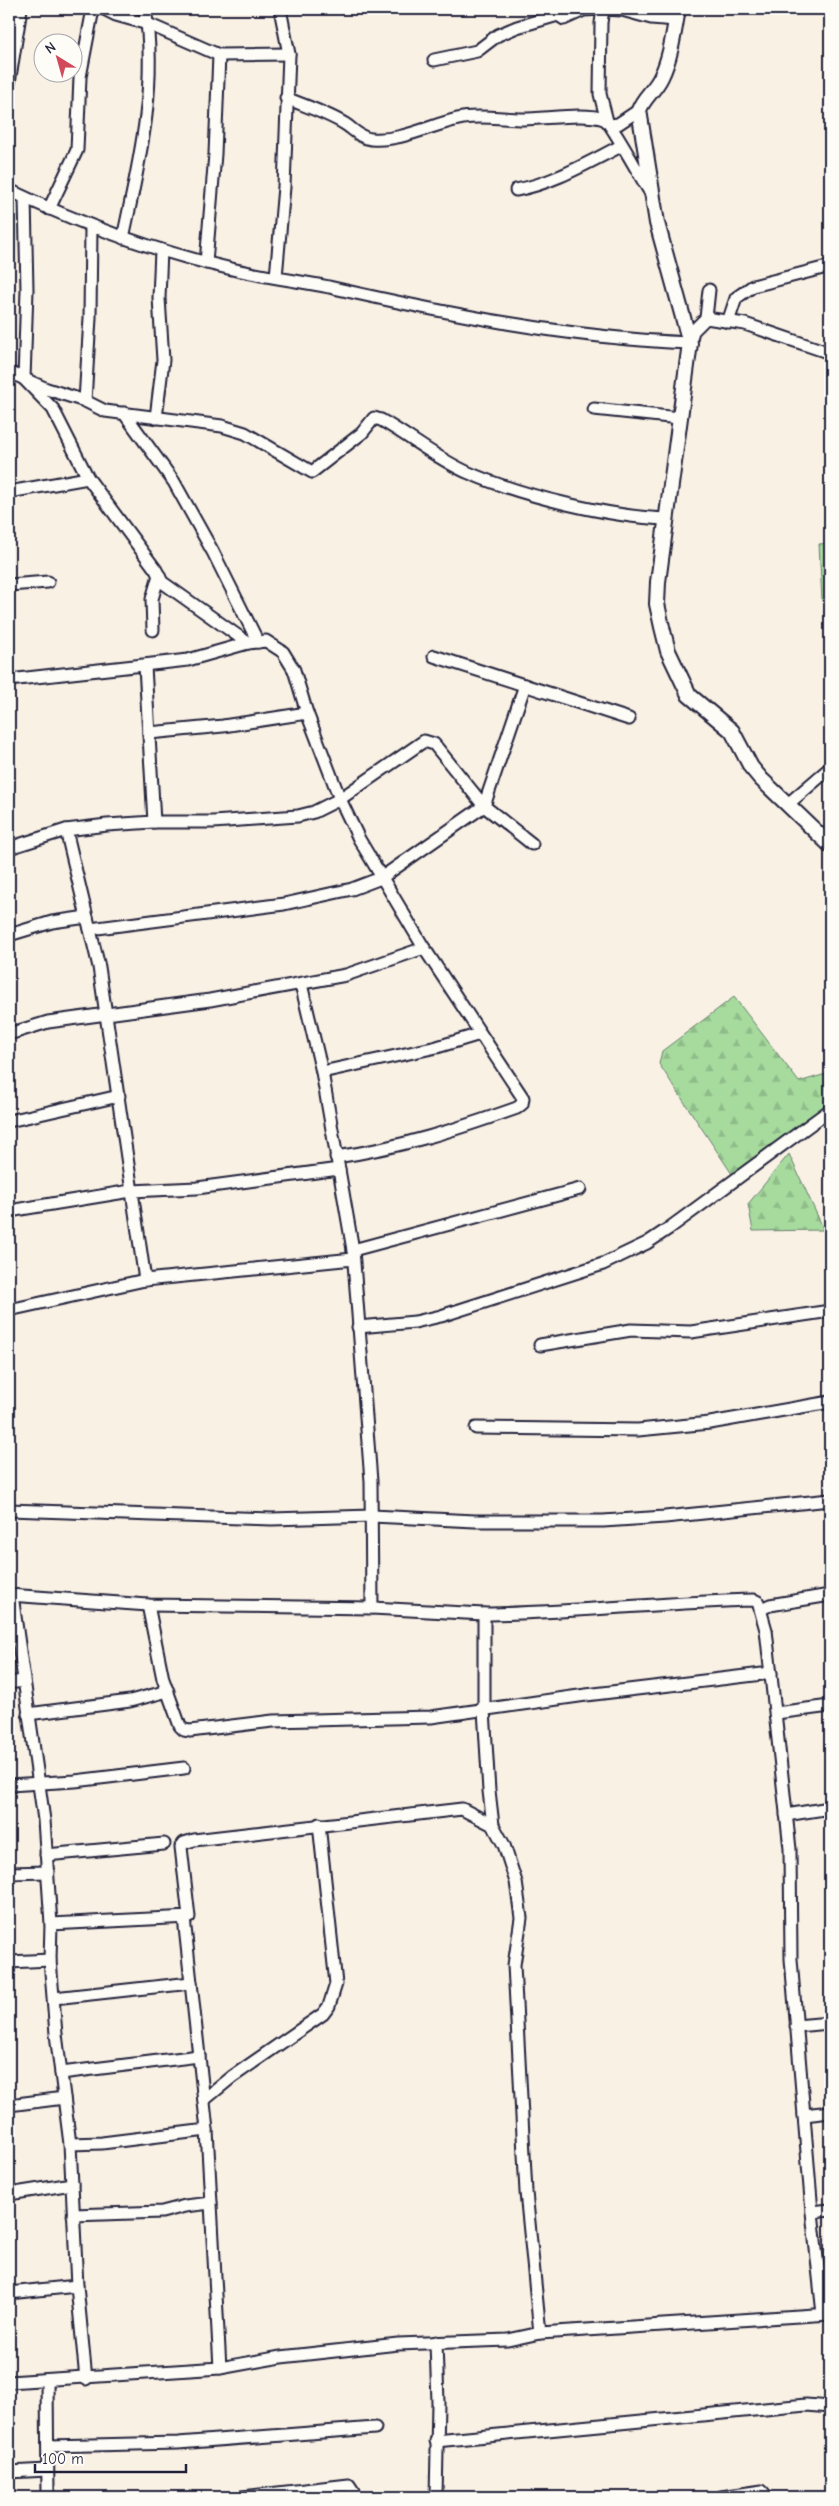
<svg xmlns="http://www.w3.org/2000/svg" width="839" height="2506" viewBox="0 0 839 2506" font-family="'Comic Neue',sans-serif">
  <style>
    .forest { fill: url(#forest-firs); stroke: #647e6c }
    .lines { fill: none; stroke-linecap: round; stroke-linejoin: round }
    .minor-casing { stroke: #22223b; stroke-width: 15 }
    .tertiary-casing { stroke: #22223b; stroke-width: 18 }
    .minor { stroke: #fdfcf7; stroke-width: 11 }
    .tertiary { stroke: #fdfcf7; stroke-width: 14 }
  </style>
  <defs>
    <pattern id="forest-firs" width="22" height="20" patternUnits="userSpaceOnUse" patternTransform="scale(1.25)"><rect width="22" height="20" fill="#a7db9e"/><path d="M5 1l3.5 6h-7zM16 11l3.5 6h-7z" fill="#8fbc89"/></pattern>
  </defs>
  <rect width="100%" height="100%" fill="#faf1e5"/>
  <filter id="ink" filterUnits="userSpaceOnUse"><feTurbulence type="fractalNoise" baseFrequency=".02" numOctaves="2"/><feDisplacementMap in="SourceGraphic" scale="10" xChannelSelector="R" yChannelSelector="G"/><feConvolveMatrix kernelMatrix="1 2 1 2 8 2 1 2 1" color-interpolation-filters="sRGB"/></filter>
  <g filter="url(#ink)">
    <g class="forest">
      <path d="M830 543V598L822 601 819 544Z"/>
      <path d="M734 997 799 1082 826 1074 830 1078V1107L734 1177 659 1064 662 1051Z"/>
      <path d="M789 1154 824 1230 753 1231 748 1204Z"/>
    </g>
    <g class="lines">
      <g class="minor-casing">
        <g id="minor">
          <path d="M104 9 116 15 148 24 219 55 289 54"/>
          <path d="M603 9 601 23 600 94 607 121"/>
          <path d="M434 60 477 51 498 35 517 27 558 15 564 19 584 10 603 9 622 10 651 18 676 20"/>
          <path d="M9 83 21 9"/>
          <path d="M286 98C305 106 327 113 345 124 353 129 360 138 371 139 402 142 434 123 463 118 484 115 504 119 524 119 545 119 586 112 604 119 611 122 644 184 652 195"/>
          <path d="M611 125 618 124 639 110"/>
          <path d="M9 190C82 225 157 252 236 270 267 277 298 281 329 287 448 314 568 338 690 343L693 331 706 318 709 290"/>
          <path d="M516 190C554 183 587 163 621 146"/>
          <path d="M25 198 27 290 24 379 53 409 88 478 156 570 162 582 248 643"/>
          <path d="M49 209 77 150 80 77 93 9"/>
          <path d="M123 238C139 163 158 86 145 9"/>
          <path d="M206 263 215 154 219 55"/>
          <path d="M276 277 284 187 289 54 280 9"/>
          <path d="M706 318 745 324 830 353"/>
          <path d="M728 322 736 298 753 286 827 267"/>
          <path d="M9 372 47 389 85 401 105 411 222 426 245 433 312 472 362 433 374 418 381 420C411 437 437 459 469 473 523 496 609 517 667 519"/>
          <path d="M85 401 90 318 91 227"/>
          <path d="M594 409 679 418"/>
          <path d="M124 413 174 482 213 552 258 642"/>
          <path d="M156 418 163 360 159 298 161 250"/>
          <path d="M9 492 88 478"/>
          <path d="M9 585 48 582"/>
          <path d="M153 630 152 599 159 575"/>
          <path d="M434 656 629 719"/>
          <path d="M145 666 154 822"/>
          <path d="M9 680 188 660 248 643 266 641 283 652 294 670 307 713 340 799 359 839 424 948 523 1098 522 1104 517 1108C458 1129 399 1148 336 1157"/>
          <path d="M149 733 223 726 307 713"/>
          <path d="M788 804 830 768"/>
          <path d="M66 830 99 967 145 1280"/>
          <path d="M9 848 66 830 107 825 154 822H213L298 816 314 812 340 799 424 741 434 744 484 806 532 844"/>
          <path d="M90 929 284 904 352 889 381 878 484 806 525 685"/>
          <path d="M9 935 52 922 87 917"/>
          <path d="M301 984 322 1072 353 1250 371 1481 372 1608"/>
          <path d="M9 1034 48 1022 210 1000 346 975 424 948"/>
          <path d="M322 1072 437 1047 480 1034"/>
          <path d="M9 1121 119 1096"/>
          <path d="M9 1211 131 1191 197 1188 339 1169"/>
          <path d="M353 1250 580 1189"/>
          <path d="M9 1310 145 1280 353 1259"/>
          <path d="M358 1327 415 1322 441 1316 603 1264 647 1243 668 1229 830 1110"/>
          <path d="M540 1345 631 1330 691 1332 830 1311"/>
          <path d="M476 1428 638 1430 710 1423 830 1402"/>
          <path d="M9 1510 272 1519 372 1516 475 1521H603L665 1517 830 1500"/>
          <path d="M9 1595 148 1605 372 1608 484 1614V1710L489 1791 493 1825 504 1845 516 1882 521 1918 514 1965 526 2192 540 2333"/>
          <path d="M12 1595 44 1820 51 1924 50 1960 56 2034 70 2144 77 2286 86 2379"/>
          <path d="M148 1605 163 1679 180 1726 184 1730 190 1731 273 1721 431 1717 586 1695 771 1673"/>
          <path d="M761 1609 770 1605 830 1595"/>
          <path d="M484 1614C575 1613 664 1602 754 1600L758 1602 766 1630 790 1849 791 1959 812 2212 823 2314"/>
          <path d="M9 1683 23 1681"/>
          <path d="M776 1713 830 1706"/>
          <path d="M28 1714 130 1701 168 1691"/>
          <path d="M9 1785 75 1781 184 1768"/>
          <path d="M786 1815 830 1808"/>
          <path d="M46 1855 164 1844"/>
          <path d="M9 1873 48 1872"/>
          <path d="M184 1918 207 2130 220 2368"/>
          <path d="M51 1924 189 1917 181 1847 184 1843 194 1840 462 1809 493 1825"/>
          <path d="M9 1962 50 1960"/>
          <path d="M54 1998 191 1983"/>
          <path d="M796 2026 830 2023"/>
          <path d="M61 2073 199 2056"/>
          <path d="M204 2100 232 2077 323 2014 329 2006 336 1984 319 1824"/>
          <path d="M9 2105 64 2098"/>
          <path d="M804 2115 830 2112"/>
          <path d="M70 2144 102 2143 207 2130"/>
          <path d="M9 2194 72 2184"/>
          <path d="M812 2212 830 2210"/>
          <path d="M73 2215 162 2212 185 2206 211 2203"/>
          <path d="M9 2293 77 2286"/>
          <path d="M47 2380 48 2497"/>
          <path d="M9 2382 220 2368 281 2357 398 2344 508 2340 540 2333 830 2314"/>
          <path d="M436 2441 806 2405 830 2407"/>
          <path d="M48 2446 178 2443 375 2428"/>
          <path d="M9 2472 47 2470"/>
          <path d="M242 2497 349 2485 353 2491V2497"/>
          <path d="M436 2497 438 2403 436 2342"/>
          <path d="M721 2497 762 2491 767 2497"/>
        </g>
      </g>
      <g class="tertiary-casing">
        <path id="tertiary" d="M678 9C674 31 671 57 661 77 655 90 644 97 639 110L657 223 690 343 658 582 657 604 662 627 668 651 689 695 732 731 751 767 761 779 830 845"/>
      </g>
      <use href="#minor" class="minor"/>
      <use href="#tertiary" class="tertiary"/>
    </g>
  </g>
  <rect width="839" height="2506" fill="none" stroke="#fdfcf7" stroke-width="30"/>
  <rect x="15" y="15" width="809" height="2476" fill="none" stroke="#22223b" stroke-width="2" filter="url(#ink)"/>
  <g transform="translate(58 58) rotate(323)"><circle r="24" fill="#fdfcf7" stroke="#a5a5ac"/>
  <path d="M0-4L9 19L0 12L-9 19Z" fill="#d1495b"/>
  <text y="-8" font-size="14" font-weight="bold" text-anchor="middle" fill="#22223b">N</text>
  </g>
  <path d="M35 2464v8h151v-8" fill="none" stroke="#22223b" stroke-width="2.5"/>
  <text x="42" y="2464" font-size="15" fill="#22223b" stroke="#fdfcf7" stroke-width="4" paint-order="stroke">100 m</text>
</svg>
